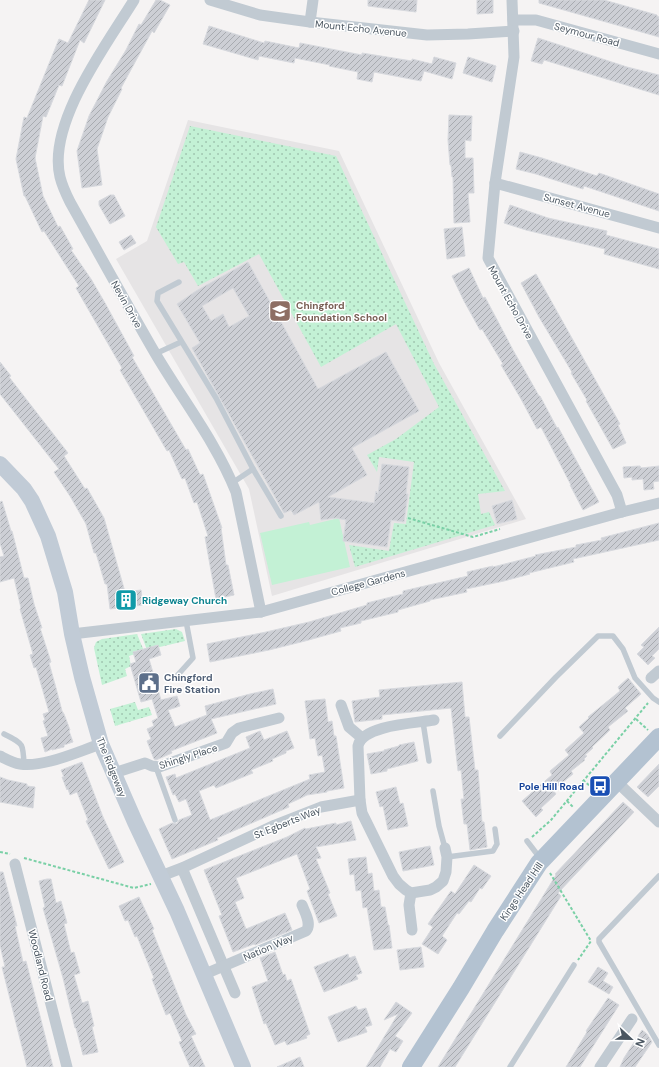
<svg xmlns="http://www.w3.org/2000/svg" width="659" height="1067" viewBox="0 0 659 1067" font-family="'DM Sans',sans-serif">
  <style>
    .education { fill: #e6e4e5 }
    .grass { fill: url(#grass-dots) }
    .park { fill: #c3f1d5 }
    .building { fill: url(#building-hatch); stroke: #d7d9de; fill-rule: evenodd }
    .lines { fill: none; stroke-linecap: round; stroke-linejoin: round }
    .path { stroke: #7ad0a6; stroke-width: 2; stroke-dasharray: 3 2; stroke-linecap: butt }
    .lane { stroke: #c1cad2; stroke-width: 5.5 }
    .street { stroke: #c1cad2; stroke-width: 11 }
    .secondary { stroke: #c1cbd6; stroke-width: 16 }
    .primary { stroke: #b3c2d1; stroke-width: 18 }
    .labels { text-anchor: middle; stroke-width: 3; stroke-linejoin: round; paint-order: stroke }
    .street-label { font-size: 10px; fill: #4a5661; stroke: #fff }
    .education-label { font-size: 10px; font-weight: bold; fill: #785e54; stroke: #fff; text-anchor: start }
    .culture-label { font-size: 10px; font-weight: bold; fill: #0d838f; stroke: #fff; text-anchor: start }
    .service-label { font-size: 10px; font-weight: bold; fill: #4e5e75; stroke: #fff; text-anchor: start }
    .transit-label { font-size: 10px; font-weight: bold; fill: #164399; stroke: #fff; text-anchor: end }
  </style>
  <defs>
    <pattern id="grass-dots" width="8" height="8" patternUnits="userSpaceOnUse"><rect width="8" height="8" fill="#c3f1d5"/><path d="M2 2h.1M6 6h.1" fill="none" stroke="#a0c6b0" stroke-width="1.8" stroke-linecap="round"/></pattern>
    <pattern id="building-hatch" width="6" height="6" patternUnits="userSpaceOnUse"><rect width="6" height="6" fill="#cdcfd5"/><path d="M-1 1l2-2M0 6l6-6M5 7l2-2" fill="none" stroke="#a8abb0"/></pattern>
  </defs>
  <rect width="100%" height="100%" fill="#f5f3f3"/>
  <path class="education" d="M188 120 339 151 439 363 526 519 272 596 249 489 116 259 147 241Z"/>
  <g class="grass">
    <path d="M190 126 336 156 434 364 505 491 478 494 481 514 489 512 495 525 355 567 349 545 389 551 394 523 406 524 414 462 379 457 377 472 367 455 396 439 439 407 396 324 321 367 259 254 198 286 184 262 178 264 156 227Z"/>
    <path d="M176 629 182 632 185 641 147 650 141 634Z"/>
    <path d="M137 634 144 651 129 656 131 666 125 669 127 676 102 685 94 648 96 642 102 639Z"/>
    <path d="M135 702 138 710 149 707 152 715 115 726 110 709Z"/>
  </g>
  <path class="park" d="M339 518 350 567 272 585 260 533 309 522 310 525Z"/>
  <g class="building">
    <path d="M89 0H105L84 43 80 40 62 86 59 85 46 117 43 116 35 158 43 196 58 227 60 226 73 249 71 250 91 279 105 303 134 356 132 357 186 450 188 449 200 475 203 474 222 528H221L226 565H228L234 595 216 599 205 537 208 536 197 502 194 503 185 478 182 479 169 450 167 451 120 370 122 368 76 288 79 286 44 231 42 232 25 196H24L16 159 24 117 27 118 59 39 68 43Z"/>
    <path d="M156 0H160L170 5 154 33 152 31 121 88 122 89 108 117 97 149 102 185 82 188 77 151 89 116 107 81 126 50 139 24 141 25Z"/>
    <path d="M368 0H417L416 12 368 6Z"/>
    <path d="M477 0H493V13L477 14Z"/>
    <path d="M539 0H604L657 15V16L659 17V37L539 3Z"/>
    <path d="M209 26 264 43 265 41 299 48 300 43 362 55V53L412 61V59L432 64 434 57 456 63 452 79 424 71 421 81 374 72 372 82 357 79 358 72 329 66 330 65 295 58 294 63 259 56 258 60 203 44Z"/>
    <path d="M538 38 627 67 659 75V95L544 60 542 64 531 61Z"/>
    <path d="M468 57 496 66 492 82 463 73Z"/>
    <path d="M449 115 472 116 471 141 465 140V158H473L474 193H468L470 222 454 223 453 177H452L451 165H450L448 140Z"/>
    <path d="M520 152 542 158 597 176 599 173 659 194V211L584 186 583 189 536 174 516 169Z"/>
    <path d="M110 195H114L125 216 110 224 99 205V201Z"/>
    <path d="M510 205 548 218 607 231 606 235 659 249V269L604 254 605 249 526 230 504 223Z"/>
    <path d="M462 227 465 256 447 259 444 229Z"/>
    <path d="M131 235 136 243 124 250 119 242Z"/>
    <path d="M248 262 318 389 386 352 419 411 352 448 367 475 328 497 374 503 376 491 378 494 382 464 409 467 406 494H408L404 522 391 520 387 547 343 541 346 520 336 518 321 520 319 502 294 515 291 510 284 513 192 348 200 343 177 304 196 291ZM233 288 249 316 229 327 223 314 211 321 202 306Z"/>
    <path d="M469 268 483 298 485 297 513 350 539 396H540L557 428 558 427 599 502 583 510 570 485H571L541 427 537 429 521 399 501 365 503 364 482 329 480 330 464 301 452 276Z"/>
    <path d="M536 274 620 424 618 425 626 443 613 449 586 401 587 400 571 373 572 372 539 317 521 283Z"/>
    <path d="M0 362 11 376 9 377 68 453 64 456 85 489 87 488 104 518 125 592 141 590 143 605 110 609 107 584H105L96 553H94L86 524 70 496 54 472 59 469 0 394Z"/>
    <path d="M640 466 641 468 659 466V481L653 482 654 489 644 490 643 479 632 480V477L624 478 623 467Z"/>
    <path d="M512 500 517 519 497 524 492 506Z"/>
    <path d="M2 501 11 531H12L24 578H28L34 604 42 628H40L51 662 49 663 56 688 62 711 64 714 70 730 69 731 73 742 64 745V747L52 750V749L45 752 41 738 48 736 43 721 45 720 43 714 49 712 36 667 34 668 30 655 33 654 20 609 21 608 14 578 0 582V557L4 556 0 543V502Z"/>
    <path d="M659 523V540L573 559 574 562 529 573 530 574 504 581 466 589 467 592 430 600V601L398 610V612L361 621V623L340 628 341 631 305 641 269 650 210 662 207 644 266 632 309 622 367 605V603L403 594V591L468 576 467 572 493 566V567L536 556 535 555 576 547V545L602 540 601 538Z"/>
    <path d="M659 627V649L652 656 655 658 648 665 637 654 644 647 641 645Z"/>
    <path d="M158 645 161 655 149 659 161 700 177 696 180 706 168 710 175 727 207 715 205 706 250 694 273 689 276 704 211 719 217 733 171 751 172 753 156 760 154 759 147 741 151 739 147 729 154 726 152 721 158 718 152 699 141 702 130 664 136 662 133 652Z"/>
    <path d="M628 678 641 694 625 708 628 711 608 727 610 730 592 747 593 748 585 755 587 756 584 759 585 760 571 771 573 774 553 790 556 794 541 808 543 810 536 817 522 801 552 775 550 771 569 755 565 750 584 733 579 727 589 718 588 717 620 691 618 687Z"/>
    <path d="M462 682 465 717H469L475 770H478L482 822H484L487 847 470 850 467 824H464L461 799H464L461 770 458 771 451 708 382 715V719L355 722 352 701 380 697 379 690Z"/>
    <path d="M325 699 328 722 332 721 334 736H336L344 788 327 791V792L307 795 301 798 288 804 289 807 217 838 218 840 172 859 159 829 172 823 177 824 179 820 192 815 186 799 179 802 175 794 173 795 166 777 175 774 176 778 250 748 246 737 260 731 264 740 287 731 294 748 286 751V753L272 759 273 761 251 770 253 773 216 788 214 785 199 791 210 820 310 779 309 775 325 772 322 755 318 756 315 738 310 739 305 701Z"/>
    <path d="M414 742 418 761 387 769V771L371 774 367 754 384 751V750L399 746V745Z"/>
    <path d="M82 762 103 817 124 862 109 869 86 821 88 820 77 792 70 795 68 789 67 790 62 777H64L61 770Z"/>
    <path d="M659 764V786L648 797 637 787Z"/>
    <path d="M0 777 8 780 27 784V786L35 787 33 808 0 802Z"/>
    <path d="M396 787 400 804 403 803 408 826 388 830 383 806 380 807 376 792Z"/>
    <path d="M623 802 634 812 558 893 561 896 455 1067H438L556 875 555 874Z"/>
    <path d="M351 821 356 840 316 847 321 858 316 859 330 893 328 894 337 916 319 923 307 891 310 889 297 854 236 878 244 898 235 902 246 929 285 913 292 930 255 945 254 944 233 952 219 916 222 915 204 870 287 837 305 828 306 829 336 823V825Z"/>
    <path d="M430 846 434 865 403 871 399 852Z"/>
    <path d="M366 857 368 874 372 873 374 891 379 890 381 907H385L388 925H389L392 948 374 950 367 907 363 908 361 890 356 891 354 874 350 875 348 859Z"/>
    <path d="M474 865 491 876 482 889 480 888 471 902 469 901 459 914 457 913 442 936 447 940 438 954 422 944 433 927 428 924 451 891 455 894Z"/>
    <path d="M0 872H3L17 926H15L23 962 26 961 53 1067H27L2 967H5L0 945Z"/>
    <path d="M47 879H51L56 903 61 901 67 923 64 924 71 953 74 952 80 973 74 975 82 1003 88 1001 94 1026 92 1027 98 1052 83 1055 76 1028H75L63 978 43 908 45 907 39 881Z"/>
    <path d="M139 897 154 929 152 930 186 1015 196 1034 191 1036 205 1067H190L179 1042 182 1041 170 1013 166 1015 152 979 154 978 137 936 135 937 128 920 125 921 119 906Z"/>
    <path d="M421 947 424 967 400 970 397 950Z"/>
    <path d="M275 952 283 975 285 974 287 981 291 979 310 1034 306 1036 307 1038 287 1045 285 1041 275 1045 266 1023 264 1024 252 987 268 981 260 958Z"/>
    <path d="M348 954 349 958 355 956 359 966 362 973 356 975 358 979 324 992 314 967Z"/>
    <path d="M598 967 608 973 603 981 613 987 609 994 588 982Z"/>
    <path d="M608 998 619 1005 580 1067H566L587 1032 586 1031Z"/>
    <path d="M396 1002 412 1013 395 1036 403 1041 396 1052 390 1049 380 1067H366L398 1014 384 1020Z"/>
    <path d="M356 1006 358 1010 366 1008 372 1025 365 1027 367 1032 338 1042 328 1017Z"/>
    <path d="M642 1030 647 1034 652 1042 635 1067H620L624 1058Z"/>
    <path d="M300 1057 304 1067H277Z"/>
  </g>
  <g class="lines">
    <g class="path">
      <path d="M408 518 473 537 500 529"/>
      <path d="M636 719 648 730"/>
      <path d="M583 780 591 787"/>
      <path d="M567 801 573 807"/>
      <path d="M532 837 551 820 648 703"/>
      <path d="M0 852 10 854"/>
      <path d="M24 858 134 888 151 884"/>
      <path d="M550 873 591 941 578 960"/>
    </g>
    <g class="lane">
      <path d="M179 282 158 293 157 301 216 398 253 469 281 516"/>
      <path d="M155 354 181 342"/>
      <path d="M232 483 253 469"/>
      <path d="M175 678 193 658 186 621"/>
      <path d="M423 722 429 761"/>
      <path d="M4 734C23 744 23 742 24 764"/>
      <path d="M500 736 556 677 598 636H613L623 649 635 678 653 698 659 702"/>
      <path d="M156 767 175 820"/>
      <path d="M433 791 439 826 445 848"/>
      <path d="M527 841 540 858"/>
      <path d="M447 857 493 851 497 844 495 829"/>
      <path d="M659 876 599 939V942L659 1045"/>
      <path d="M510 1067 574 965"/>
    </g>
    <g class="street">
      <path d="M134 0C107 44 47 123 60 177 62 185 66 194 70 202 98 252 126 303 155 353 182 399 216 442 236 492L261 612"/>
      <path d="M210 0 260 15 310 22 427 35 468 34 514 31"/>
      <path d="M512 0 514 57 495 183 488 258 617 495 622 512"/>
      <path d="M513 20H536L659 54"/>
      <path d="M310 22 313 0"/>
      <path d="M495 183 659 228"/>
      <path d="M72 634 261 612 622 512 659 503"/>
      <path d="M651 678 659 671"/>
      <path d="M341 705 349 727 362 738"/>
      <path d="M434 720C417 723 362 725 358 746L360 800 362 813 393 876 399 884 406 890 411 893 430 890 436 887 443 881 446 872 447 857 445 848"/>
      <path d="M0 756C6 759 13 763 20 764 43 768 79 751 101 744"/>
      <path d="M114 773 145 763 152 766 159 767 226 743 232 733 239 728 279 718"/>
      <path d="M617 782 659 822"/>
      <path d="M15 864 67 1067"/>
      <path d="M182 868 235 993"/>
      <path d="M161 876 182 868 275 825 321 807 360 800"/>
      <path d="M411 893 409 905 412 930"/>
      <path d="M205 974 306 931C312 924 305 913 302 905"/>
      <path d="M600 1067 632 1019"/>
    </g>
    <path class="secondary" d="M0 464 24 489 32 501 48 536 65 592 72 634 82 677 101 744 135 822 177 911 243 1067"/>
    <path class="primary" d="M411 1067 461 988 495 931 539 863 659 737"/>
  </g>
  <defs>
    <g id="school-square" transform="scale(1.15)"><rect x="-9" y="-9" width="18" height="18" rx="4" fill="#8d6e63" stroke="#fff"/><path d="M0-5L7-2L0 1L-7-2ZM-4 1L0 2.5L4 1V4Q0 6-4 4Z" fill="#fff"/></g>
    <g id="building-square" transform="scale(1.15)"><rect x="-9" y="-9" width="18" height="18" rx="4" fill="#0f9aa8" stroke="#fff"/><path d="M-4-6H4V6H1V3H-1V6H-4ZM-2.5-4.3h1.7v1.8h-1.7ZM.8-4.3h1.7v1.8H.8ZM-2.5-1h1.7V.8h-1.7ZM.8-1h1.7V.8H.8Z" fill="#fff"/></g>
    <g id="civic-square" transform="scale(1.15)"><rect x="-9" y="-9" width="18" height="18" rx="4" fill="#5c6f8a" stroke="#fff"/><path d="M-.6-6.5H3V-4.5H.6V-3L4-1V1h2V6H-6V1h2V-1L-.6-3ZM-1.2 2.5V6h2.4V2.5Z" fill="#fff"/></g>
    <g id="bus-square" transform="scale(1.15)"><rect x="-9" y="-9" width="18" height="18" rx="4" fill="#1a4fb4" stroke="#fff"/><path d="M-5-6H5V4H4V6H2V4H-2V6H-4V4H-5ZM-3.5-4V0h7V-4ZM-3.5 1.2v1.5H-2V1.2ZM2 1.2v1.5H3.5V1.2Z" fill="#fff"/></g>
  </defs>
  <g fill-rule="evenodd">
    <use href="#school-square" x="280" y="311"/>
    <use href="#building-square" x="126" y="600"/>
    <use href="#civic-square" x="149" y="683"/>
    <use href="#bus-square" x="600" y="786"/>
  </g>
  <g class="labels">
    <g class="street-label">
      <text transform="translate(361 28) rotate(6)" y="4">Mount Echo Avenue</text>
      <text transform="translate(587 34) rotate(15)" y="4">Seymour Road</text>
      <text transform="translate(577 205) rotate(15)" y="4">Sunset Avenue</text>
      <text transform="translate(511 302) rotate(61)" y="4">Mount Echo Drive</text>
      <text transform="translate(127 304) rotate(61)" y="4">Nevin Drive</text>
      <text transform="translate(368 582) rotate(-15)" y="4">College Gardens</text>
      <text transform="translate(188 756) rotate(-18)" y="4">Shingly Place</text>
      <text transform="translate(112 767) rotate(68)" y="4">The Ridgeway</text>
      <text transform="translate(287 822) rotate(-22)" y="4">St Egberts Way</text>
      <text transform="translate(521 891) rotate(-56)" y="4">Kings Head Hill</text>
      <text transform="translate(268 947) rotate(-23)" y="4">Nation Way</text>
      <text transform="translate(41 965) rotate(76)" y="4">Woodland Road</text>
    </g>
    <g class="education-label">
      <text x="296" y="309">Chingford<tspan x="296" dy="12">Foundation School</tspan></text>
    </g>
    <g class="culture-label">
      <text x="142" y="604">Ridgeway Church</text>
    </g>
    <g class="service-label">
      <text x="164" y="681">Chingford<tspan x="164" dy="12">Fire Station</tspan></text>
    </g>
    <g class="transit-label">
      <text x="584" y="790">Pole Hill Road</text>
    </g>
  </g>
  <g transform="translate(631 1039) rotate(112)" stroke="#ffffff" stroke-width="3" paint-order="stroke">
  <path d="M0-3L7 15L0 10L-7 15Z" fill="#4a5661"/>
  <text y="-6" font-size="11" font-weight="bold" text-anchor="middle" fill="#4a5661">N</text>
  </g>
</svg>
